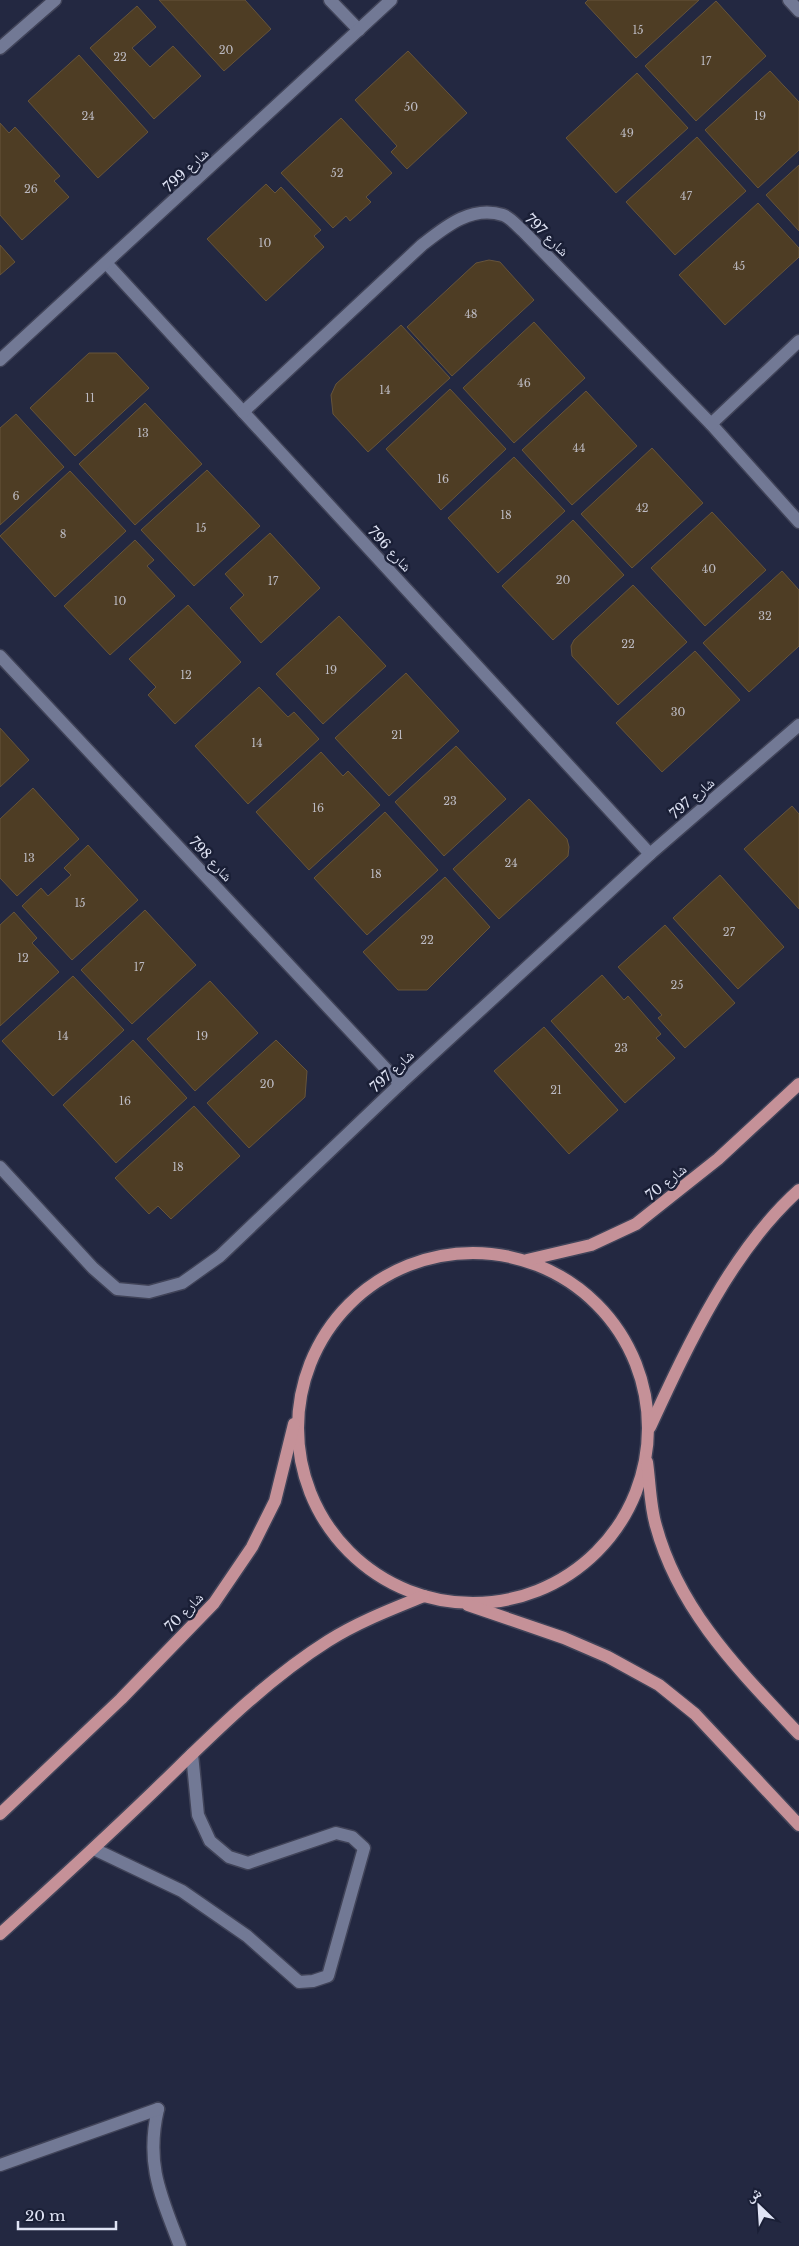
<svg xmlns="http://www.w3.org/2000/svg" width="799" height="2246" viewBox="0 0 799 2246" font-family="'Libre Baskerville','Noto Naskh Arabic',serif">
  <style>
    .building { fill: #4e3d24; stroke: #66543b }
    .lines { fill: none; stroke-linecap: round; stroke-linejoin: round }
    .minor-casing { stroke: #404358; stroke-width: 15 }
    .major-casing { stroke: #404358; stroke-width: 15 }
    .minor { stroke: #727995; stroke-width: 12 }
    .major { stroke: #c59198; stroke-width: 12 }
    .labels { text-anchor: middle; stroke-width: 5; stroke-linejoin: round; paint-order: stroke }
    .number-label { font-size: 11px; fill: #bcbac1 }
    .street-label { font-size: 14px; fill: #e0e4f5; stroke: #1a1f36 }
  </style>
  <rect width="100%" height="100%" fill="#232841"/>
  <g class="building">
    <path d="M159 0H245L271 29 224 71Z"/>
    <path d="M588 0H699L636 58 585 3Z"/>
    <path d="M716 1 766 56 696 121 645 66Z"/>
    <path d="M137 6 156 27 132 48 150 67 173 46 201 76 154 119 90 48Z"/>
    <path d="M408 51 467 113 407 169 391 152 397 146 355 100Z"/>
    <path d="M79 55 148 132 98 178 28 101Z"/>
    <path d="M770 71 799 102V150L758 188 705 130Z"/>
    <path d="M637 73 688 128 616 193 566 138Z"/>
    <path d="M341 118 392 173 366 197 371 202 350 221 346 216 333 228 281 173Z"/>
    <path d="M0 123 9 133 15 127 60 176 54 181 69 197 22 240 0 215Z"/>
    <path d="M697 137 746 191 675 255 626 202Z"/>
    <path d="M799 165V231L766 195Z"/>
    <path d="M266 184 275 193 281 187 321 230 314 236 324 247 266 301 207 239Z"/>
    <path d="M758 203 799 248V257L725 325 679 275Z"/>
    <path d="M0 245 15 262 0 275Z"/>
    <path d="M489 260 500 262 534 300 452 376 407 327 476 263Z"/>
    <path d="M534 322 585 378 514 443 463 388Z"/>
    <path d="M401 325 450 378 368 452 333 414 331 395 336 384Z"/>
    <path d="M89 353H116L149 388 75 456 30 408Z"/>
    <path d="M450 389 506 449 441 510 386 449Z"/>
    <path d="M586 391 637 446 572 505 522 450Z"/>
    <path d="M145 403 202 464 135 525 79 464Z"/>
    <path d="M16 414 64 467 0 525V428Z"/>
    <path d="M652 448 703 503 632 568 581 514Z"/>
    <path d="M514 457 565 511 498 573 448 518Z"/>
    <path d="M207 470 260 526 194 586 141 530Z"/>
    <path d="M70 471 126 531 55 597 0 536Z"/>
    <path d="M712 512 766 570 705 626 651 568Z"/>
    <path d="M573 520 624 575 553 640 502 586Z"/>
    <path d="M270 533 320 588 261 643 230 608 244 595 225 574Z"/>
    <path d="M135 540 154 560 147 566 175 596 110 655 64 606Z"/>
    <path d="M782 571 799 590V646L749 692 703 643Z"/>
    <path d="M633 585 687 642 618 705 572 656 571 646 574 640Z"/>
    <path d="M188 605 241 662 175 724 148 695 156 687 129 659Z"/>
    <path d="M339 616 386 666 323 724 276 674Z"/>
    <path d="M695 651 740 700 662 772 616 723Z"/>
    <path d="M406 673 459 731 389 796 335 738Z"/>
    <path d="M259 687 288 717 294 712 319 739 248 804 195 746Z"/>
    <path d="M0 728 29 760 0 787Z"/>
    <path d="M456 746 506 799 444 856 395 802Z"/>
    <path d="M321 752 343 776 348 771 380 805 309 870 256 812Z"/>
    <path d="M33 788 79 839 17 896 0 878V819Z"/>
    <path d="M529 799 567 839 569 847 568 856 499 919 453 869Z"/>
    <path d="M792 806 799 814V909L744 849Z"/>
    <path d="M385 812 438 870 367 935 314 878Z"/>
    <path d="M88 845 138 900 72 960 22 906 41 888 48 896 71 875 64 868Z"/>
    <path d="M720 875 784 947 738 989 673 918Z"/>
    <path d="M445 877 490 927 427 990H398L363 952Z"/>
    <path d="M145 910 196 965 132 1024 81 970Z"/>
    <path d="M14 912 37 938 32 943 59 972 0 1026V925Z"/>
    <path d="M665 925 735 1003 685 1048 658 1018 662 1015 618 967Z"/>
    <path d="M602 975 624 1000 628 996 661 1034 656 1038 675 1058 625 1103 551 1021Z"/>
    <path d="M73 976 124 1030 53 1096 2 1041Z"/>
    <path d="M210 981 258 1033 195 1091 147 1039Z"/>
    <path d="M544 1027 618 1110 569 1154 494 1071Z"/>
    <path d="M133 1040 187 1098 116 1163 63 1105Z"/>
    <path d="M276 1040 307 1071 305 1097 249 1148 207 1103Z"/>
    <path d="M194 1106 240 1156 171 1219 158 1206 149 1214 115 1178Z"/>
  </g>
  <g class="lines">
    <g class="minor-casing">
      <g id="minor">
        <path d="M330 0 359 30"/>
        <path d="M789 0 799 11"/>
        <path d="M0 48 55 0"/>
        <path d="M107 264 650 854"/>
        <path d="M0 360 391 0"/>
        <path d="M243 412 422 245C445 227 471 205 503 215 510 217 518 227 524 232L711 424 799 522"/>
        <path d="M711 424 799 341"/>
        <path d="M0 656 400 1084"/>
        <path d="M0 1167 93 1268 117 1289 149 1292 182 1283 220 1256 400 1084 650 854 799 725"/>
        <path d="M94 1849 182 1891 247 1936 299 1982 313 1981 328 1976 364 1848 352 1837 336 1833 248 1863 229 1857 210 1841 198 1815 192 1754"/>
        <path d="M158 2109C145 2164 161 2196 180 2246"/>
        <path d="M0 2165 158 2109"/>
      </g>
    </g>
    <g class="major-casing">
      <g id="major">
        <circle cx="473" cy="1428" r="175"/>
        <path d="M527 1260 591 1245 636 1224 718 1159 799 1084"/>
        <path d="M650 1427C688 1345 731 1251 799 1190"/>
        <path d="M647 1462C650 1483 650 1506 656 1526 679 1611 740 1671 799 1734"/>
        <path d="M468 1605 564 1638 608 1657 659 1685 695 1714 799 1825"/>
        <path d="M0 1814 121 1699 214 1603 252 1547 275 1501 294 1424"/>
        <path d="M0 1934C52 1887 103 1840 153 1792 208 1739 263 1682 328 1641 358 1622 392 1609 424 1596"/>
      </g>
    </g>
    <use href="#minor" class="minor"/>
    <use href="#major" class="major"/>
  </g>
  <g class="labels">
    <g class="number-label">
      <text x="638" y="34">15</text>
      <text x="226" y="54">20</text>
      <text x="120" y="61">22</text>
      <text x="706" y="65">17</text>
      <text x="411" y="111">50</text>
      <text x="88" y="120">24</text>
      <text x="760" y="120">19</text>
      <text x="627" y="137">49</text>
      <text x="337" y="177">52</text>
      <text x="31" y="193">26</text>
      <text x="686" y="200">47</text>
      <text x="265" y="247">10</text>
      <text x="739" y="270">45</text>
      <text x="471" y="318">48</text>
      <text x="524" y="387">46</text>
      <text x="385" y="394">14</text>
      <text x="90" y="402">11</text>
      <text x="143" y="437">13</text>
      <text x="579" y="452">44</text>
      <text x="443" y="483">16</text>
      <text x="16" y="500">6</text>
      <text x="642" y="512">42</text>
      <text x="506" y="519">18</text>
      <text x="201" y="532">15</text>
      <text x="63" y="538">8</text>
      <text x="709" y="573">40</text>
      <text x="563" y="584">20</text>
      <text x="273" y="585">17</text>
      <text x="120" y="605">10</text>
      <text x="765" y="620">32</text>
      <text x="628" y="648">22</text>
      <text x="331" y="674">19</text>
      <text x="186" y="679">12</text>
      <text x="678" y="716">30</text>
      <text x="397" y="739">21</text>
      <text x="257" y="747">14</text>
      <text x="450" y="805">23</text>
      <text x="318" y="812">16</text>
      <text x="29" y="862">13</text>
      <text x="511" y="867">24</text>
      <text x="376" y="878">18</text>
      <text x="80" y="907">15</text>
      <text x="729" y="936">27</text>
      <text x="427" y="944">22</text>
      <text x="23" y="962">12</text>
      <text x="139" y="971">17</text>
      <text x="677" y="989">25</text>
      <text x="63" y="1040">14</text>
      <text x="202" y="1040">19</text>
      <text x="621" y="1052">23</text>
      <text x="267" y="1088">20</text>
      <text x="556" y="1094">21</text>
      <text x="125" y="1105">16</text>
      <text x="178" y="1171">18</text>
    </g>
    <g class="street-label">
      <text transform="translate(186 170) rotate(-43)" y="5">شارع 799</text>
      <text transform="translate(547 235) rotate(44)" y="5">شارع 797</text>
      <text transform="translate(390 549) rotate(47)" y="5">شارع 796</text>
      <text transform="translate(692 798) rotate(-41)" y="5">شارع 797</text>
      <text transform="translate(211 859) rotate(47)" y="5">شارع 798</text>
      <text transform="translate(392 1071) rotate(-43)" y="5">شارع 797</text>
      <text transform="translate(666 1182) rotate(-39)" y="5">شارع 70</text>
      <text transform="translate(184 1612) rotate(-46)" y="5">شارع 70</text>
    </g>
  </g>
  <g transform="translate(759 2206) rotate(335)" stroke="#1a1f36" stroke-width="4" paint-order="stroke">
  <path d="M0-4L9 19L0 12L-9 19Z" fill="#e0e4f5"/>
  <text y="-8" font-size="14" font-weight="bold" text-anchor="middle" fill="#e0e4f5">ش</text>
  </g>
  <path d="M18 2221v8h98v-8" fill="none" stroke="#e0e4f5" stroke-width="2.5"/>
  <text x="25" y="2221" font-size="15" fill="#e0e4f5" stroke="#1a1f36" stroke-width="4" paint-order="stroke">20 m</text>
</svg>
